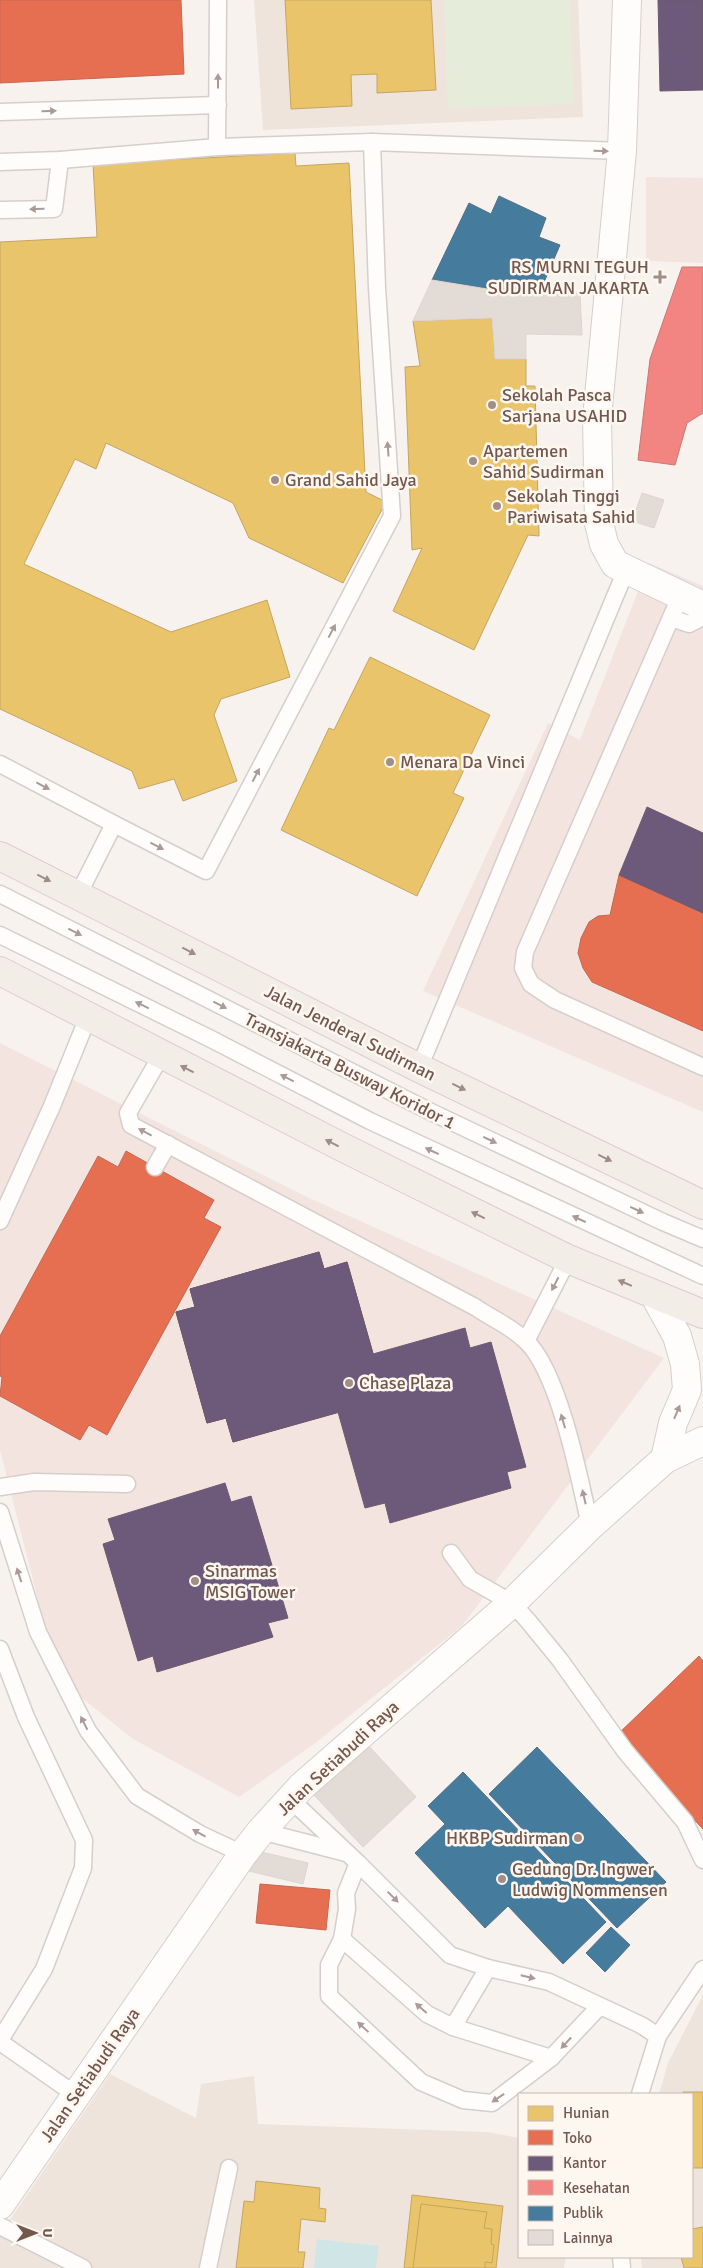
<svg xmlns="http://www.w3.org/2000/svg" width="703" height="2268" viewBox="0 0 703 2268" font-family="Signika,sans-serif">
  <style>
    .residential { fill: #efe4dc }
    .commercial { fill: #f3e4e0 }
    .green { fill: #e6ecda }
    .water { fill: #d0e6e6 }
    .homes { fill: #e9c46a; stroke: #c6a462 }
    .shops { fill: #e76f51; stroke: #c46851 }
    .offices { fill: #6d597a; stroke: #6f596d }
    .health { fill: #f28482; stroke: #cc7773 }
    .public { fill: #457b9d; stroke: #537086 }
    .building { fill: #e3dbd5; stroke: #dfd5d0 }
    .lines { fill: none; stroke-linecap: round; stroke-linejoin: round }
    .lane-casing { stroke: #d6ceca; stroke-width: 19 }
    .street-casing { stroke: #d6ceca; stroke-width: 30 }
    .secondary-casing { stroke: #d6ceca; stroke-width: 30 }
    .primary-casing { stroke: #d8cfcc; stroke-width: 30 }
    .lane { stroke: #fefdfc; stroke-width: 16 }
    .street { stroke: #fefdfc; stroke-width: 28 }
    .secondary { stroke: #fefdfc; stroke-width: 28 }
    .primary { stroke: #f2ede7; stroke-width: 28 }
    .oneway { fill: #ab9a95 }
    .oneway2 { fill: #9f8c85 }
    .poi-dot { fill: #a18e87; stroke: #fdf7f0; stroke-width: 2 }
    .labels { text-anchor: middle; stroke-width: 5; stroke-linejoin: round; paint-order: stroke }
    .poi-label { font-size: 18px; fill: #735850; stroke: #fdf7f0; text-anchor: start }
    .street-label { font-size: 18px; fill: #735850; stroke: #fdf7f0 }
  </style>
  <rect width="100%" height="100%" fill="#f7f2ee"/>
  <g class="residential">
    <path d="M254 0H578L583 117 263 130Z"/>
    <path d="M703 1995V2268H642L641 2257H692V2094H659L668 2063Z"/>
    <path d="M110 2074 196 2118 201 2084 254 2076 258 2124 487 2132 519 2138V2257H566L564 2268H0V2234Z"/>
  </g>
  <g class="commercial">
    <path d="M646 177 703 178V263L646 261Z"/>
    <path d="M649 563 703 586V1112L423 991 548 723 580 740Z"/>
    <path d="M0 1043 305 1196 664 1358 462 1626 314 1744 239 1797 133 1739 77 1694 49 1643 0 1450Z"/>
  </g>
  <path class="green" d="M444 0H570L574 104 448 109Z"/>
  <path class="water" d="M317 2239 379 2246 376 2268H314Z"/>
  <g class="homes">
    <path d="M285 0H431L436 90 377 93V74L351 75 352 106 291 109Z"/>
    <path d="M295 153 296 166 349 163 366 492 386 502 343 583 249 538 233 503 106 443 96 469 75 459 24 564 171 632 267 600 290 677 221 699 214 715 237 781 183 801 174 779 139 789 132 771 0 709V242L97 237 93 164Z"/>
    <path d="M492 318 495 359H526V386H535L539 536 528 535 474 650 393 611 422 548 412 550 405 367 420 366 413 321Z"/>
    <path d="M370 657 490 715 453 793 464 798 417 896 281 830 329 728 334 730Z"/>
    <path d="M683 2092H703V2168H692V2094H683Z"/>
    <path d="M256 2181 320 2188 319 2208 326 2209 325 2222 301 2219 298 2252H305L303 2268H236L244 2201 254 2202Z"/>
    <path d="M412 2195 503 2206 496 2268H404Z"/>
    <path d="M421 2204 487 2212 484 2228 492 2229 491 2244 494 2245 492 2263 485 2262V2268H413Z"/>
    <path d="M703 2227V2268H684L681 2257H692V2229Z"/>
  </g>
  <g class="shops">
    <path d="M0 0H181L184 74 0 83Z"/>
    <path d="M619 875 703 913V1031L592 982 583 968 578 953 581 938 589 922 598 916 610 915Z"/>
    <path d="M126 1151 214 1200 204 1218 221 1227 107 1435 89 1425 80 1440 0 1396 2 1377 0 1376V1336L98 1156 118 1167Z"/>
    <path d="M699 1656 703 1661V1829L615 1737Z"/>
    <path d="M260 1884 330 1890 326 1930 256 1923Z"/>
  </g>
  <g class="offices">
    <path d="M658 0H703V90L660 91Z"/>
    <path d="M647 807 703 833V913L619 875Z"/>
    <path d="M319 1252 324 1269 347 1262 380 1378 359 1385 365 1405 233 1442 226 1418 207 1423 176 1312 195 1307 190 1289Z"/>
    <path d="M319 1252 324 1269 347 1262 373 1354 465 1328 470 1348 491 1342 526 1467 507 1472 511 1488 390 1523 385 1503 365 1508 338 1412 233 1442 226 1418 207 1423 176 1312 195 1307 190 1289Z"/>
    <path d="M225 1483 231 1502 251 1496 288 1618 268 1623 273 1637 157 1672 153 1656 138 1661 103 1544 115 1540 108 1519Z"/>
  </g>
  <path class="health" d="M682 267H703V413L687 423 675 465 638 460 650 359Z"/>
  <g class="public">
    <path d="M499 196 546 218 539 237 560 245 539 294 526 288 524 295 432 280 469 203 491 214Z"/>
    <path d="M537 1747 666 1882 617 1928 489 1794Z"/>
    <path d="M463 1772 606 1922 563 1964 508 1906 485 1928 415 1853 445 1824 428 1806Z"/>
    <path d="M611 1927 630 1945 605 1972 586 1953Z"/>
  </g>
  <g class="building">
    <path d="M432 280 524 295 526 288 539 294 580 293 582 335 526 334V359H495L492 318 413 321Z"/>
    <path d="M642 493 664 500 654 528 632 521Z"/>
    <path d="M367 1744 416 1797 363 1847 314 1795Z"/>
    <path d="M253 1850 308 1863 303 1884 249 1871Z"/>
  </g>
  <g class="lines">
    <g class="lane-casing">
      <g id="lane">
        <path d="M0 112 218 105"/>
        <path d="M217 147 218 0"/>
        <path d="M0 162 60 160 217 147 372 142"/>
        <path d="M0 210 54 209 60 160"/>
        <path d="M680 597 525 952 523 968 531 984 555 1000 703 1067"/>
        <path d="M671 618 689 624 697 620 703 606"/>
        <path d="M0 764 114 824 78 895"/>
        <path d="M114 824 206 871 392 516 377 288 372 142 622 151"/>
        <path d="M0 894 431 1112 663 1222 703 1239"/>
        <path d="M0 935 211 1039 370 1121 703 1276"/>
        <path d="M161 1056 128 1113 131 1125 475 1307C491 1318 512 1327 526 1341 559 1372 580 1480 590 1526"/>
        <path d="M419 1068 626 570"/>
        <path d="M155 1167 168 1144"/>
        <path d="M0 1221 52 1106 88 1017"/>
        <path d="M526 1341 568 1259"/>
        <path d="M0 1487 34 1482 127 1484"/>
        <path d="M0 1512 38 1632 88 1731 137 1796 200 1834 243 1854"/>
        <path d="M451 1553 470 1579 512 1603 529 1622 560 1660 625 1751 685 1822 703 1860"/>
        <path d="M0 1649 26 1717 84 1840 83 1868 44 1969 0 2040"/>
        <path d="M290 1799 358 1863 450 1955 488 1968 549 1982 641 2025 658 2036"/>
        <path d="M261 1831 346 1853"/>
        <path d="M358 1863 346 1893 347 1909 342 1939 427 2014 453 2027 551 2058 599 2007"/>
        <path d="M342 1939 329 1965V1996L421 2082 463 2100 492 2103 551 2058"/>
        <path d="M453 2027 488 1968"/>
        <path d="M0 2042 76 2095"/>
        <path d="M640 2094 658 2036 703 1969"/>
        <path d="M0 2226 83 2268"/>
        <path d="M621 2257 622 2268"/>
        <path d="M208 2268 229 2168"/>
      </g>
    </g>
    <g class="street-casing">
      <g id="street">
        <path d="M655 1296 677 1336 685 1364 687 1390 673 1423 665 1459"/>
        <path d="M0 2205 243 1854 261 1831 302 1786 512 1603 590 1526 665 1459 703 1441"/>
      </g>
    </g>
    <g class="secondary-casing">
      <path id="secondary" d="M627 0 622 151 597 418 599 523 604 544 615 564 703 606"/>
    </g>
    <g class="primary-casing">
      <g id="primary">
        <path d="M0 856 419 1068 703 1205"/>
        <path d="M0 971 342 1147 568 1259 703 1314"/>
      </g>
    </g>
    <use href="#lane" class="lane"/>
    <use href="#street" class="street"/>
    <use href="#secondary" class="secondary"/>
    <use href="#primary" class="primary"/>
  </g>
  <defs><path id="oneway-solid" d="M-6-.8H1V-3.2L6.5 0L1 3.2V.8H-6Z" transform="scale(1.25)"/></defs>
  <g class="oneway">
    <use href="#oneway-solid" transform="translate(218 81) rotate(-90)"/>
    <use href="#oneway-solid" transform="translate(49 111) rotate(-2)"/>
    <use href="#oneway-solid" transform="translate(601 151) rotate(1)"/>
    <use href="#oneway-solid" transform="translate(37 209) rotate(179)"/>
    <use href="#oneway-solid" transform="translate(388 449) rotate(-94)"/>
    <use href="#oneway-solid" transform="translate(332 631) rotate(-62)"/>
    <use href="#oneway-solid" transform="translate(256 775) rotate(-62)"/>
    <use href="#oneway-solid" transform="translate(43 786) rotate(28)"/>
    <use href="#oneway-solid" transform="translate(157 846) rotate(27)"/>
    <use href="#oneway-solid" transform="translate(75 932) rotate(27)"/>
    <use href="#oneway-solid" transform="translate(142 1005) rotate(-154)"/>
    <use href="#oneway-solid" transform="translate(220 1005) rotate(27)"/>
    <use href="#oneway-solid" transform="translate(287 1078) rotate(-153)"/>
    <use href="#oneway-solid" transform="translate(145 1132) rotate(-152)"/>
    <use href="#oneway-solid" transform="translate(490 1140) rotate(25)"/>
    <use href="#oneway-solid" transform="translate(432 1151) rotate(-155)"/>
    <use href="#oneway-solid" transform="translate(637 1210) rotate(25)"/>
    <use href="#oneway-solid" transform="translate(579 1219) rotate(-155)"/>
    <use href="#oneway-solid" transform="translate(555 1284) rotate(117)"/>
    <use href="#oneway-solid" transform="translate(677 1412) rotate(-67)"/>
    <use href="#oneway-solid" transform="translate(563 1421) rotate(-106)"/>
    <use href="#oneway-solid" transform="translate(584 1497) rotate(-103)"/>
    <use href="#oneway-solid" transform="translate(19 1575) rotate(-108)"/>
    <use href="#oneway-solid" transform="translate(84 1723) rotate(-117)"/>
    <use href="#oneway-solid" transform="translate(199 1833) rotate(-151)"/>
    <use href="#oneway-solid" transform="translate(393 1897) rotate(45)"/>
    <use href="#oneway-solid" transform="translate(528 1977) rotate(13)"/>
    <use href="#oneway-solid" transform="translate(421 2008) rotate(-139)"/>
    <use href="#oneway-solid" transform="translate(363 2027) rotate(-137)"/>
    <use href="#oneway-solid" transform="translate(566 2043) rotate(133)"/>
    <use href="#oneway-solid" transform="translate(498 2098) rotate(146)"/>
  </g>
  <g class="oneway2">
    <use href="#oneway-solid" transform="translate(44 878) rotate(27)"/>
    <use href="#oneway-solid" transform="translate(189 951) rotate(27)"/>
    <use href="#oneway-solid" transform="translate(187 1069) rotate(-153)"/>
    <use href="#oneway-solid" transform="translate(459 1087) rotate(26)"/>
    <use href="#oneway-solid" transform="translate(332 1143) rotate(-153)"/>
    <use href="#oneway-solid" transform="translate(605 1158) rotate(26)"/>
    <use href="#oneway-solid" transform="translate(478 1215) rotate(-154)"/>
    <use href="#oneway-solid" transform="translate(625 1283) rotate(-157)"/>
  </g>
  <g class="poi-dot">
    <path d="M657.5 269.5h5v5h5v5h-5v5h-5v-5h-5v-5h5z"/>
    <circle cx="492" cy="405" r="5"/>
    <circle cx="473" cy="461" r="5"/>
    <circle cx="275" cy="480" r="5"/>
    <circle cx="497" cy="506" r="5"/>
    <circle cx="390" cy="762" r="5"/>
    <circle cx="349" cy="1383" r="5"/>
    <circle cx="195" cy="1581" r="5"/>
    <circle cx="578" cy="1838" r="5"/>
    <circle cx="502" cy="1879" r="5"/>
  </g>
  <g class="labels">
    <g class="poi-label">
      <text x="649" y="273" text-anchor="end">RS MURNI TEGUH<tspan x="649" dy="21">SUDIRMAN JAKARTA</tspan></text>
      <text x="502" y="401">Sekolah Pasca<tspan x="502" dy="21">Sarjana USAHID</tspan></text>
      <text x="483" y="457">Apartemen<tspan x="483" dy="21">Sahid Sudirman</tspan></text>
      <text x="285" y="486">Grand Sahid Jaya</text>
      <text x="507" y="502">Sekolah Tinggi<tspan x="507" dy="21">Pariwisata Sahid</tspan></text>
      <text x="400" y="768">Menara Da Vinci</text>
      <text x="359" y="1389">Chase Plaza</text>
      <text x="205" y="1577">Sinarmas<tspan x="205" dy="21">MSIG Tower</tspan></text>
      <text x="568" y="1844" text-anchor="end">HKBP Sudirman</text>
      <text x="512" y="1875">Gedung Dr. Ingwer<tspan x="512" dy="21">Ludwig Nommensen</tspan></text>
    </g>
    <g class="street-label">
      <text transform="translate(350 1033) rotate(27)" y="6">Jalan Jenderal Sudirman</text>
      <text transform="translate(350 1071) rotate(27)" y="6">Transjakarta Busway Koridor 1</text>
      <text transform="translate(338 1758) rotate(-43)" y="6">Jalan Setiabudi Raya</text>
      <text transform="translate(90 2075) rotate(-55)" y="6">Jalan Setiabudi Raya</text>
    </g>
  </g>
  <rect x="518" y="2093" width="175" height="165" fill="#fdf7f0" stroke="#c6b7b0"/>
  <rect x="528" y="2106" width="25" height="15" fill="#e9c46a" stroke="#c6b7b0"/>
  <text x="563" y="2118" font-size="15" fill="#735850">Hunian</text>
  <rect x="528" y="2130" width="25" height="15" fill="#e76f51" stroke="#c6b7b0"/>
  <text x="563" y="2143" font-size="15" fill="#735850">Toko</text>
  <rect x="528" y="2156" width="25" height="15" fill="#6d597a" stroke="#c6b7b0"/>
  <text x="563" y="2168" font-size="15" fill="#735850">Kantor</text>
  <rect x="528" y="2180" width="25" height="15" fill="#f28482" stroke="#c6b7b0"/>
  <text x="563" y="2193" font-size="15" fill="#735850">Kesehatan</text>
  <rect x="528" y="2206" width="25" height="15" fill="#457b9d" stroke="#c6b7b0"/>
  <text x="563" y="2218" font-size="15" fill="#735850">Publik</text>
  <rect x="528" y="2230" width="25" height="15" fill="#e3dbd5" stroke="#c6b7b0"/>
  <text x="563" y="2243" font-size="15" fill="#735850">Lainnya</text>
  <g transform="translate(35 2233) rotate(90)" stroke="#fdf7f0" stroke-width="4" paint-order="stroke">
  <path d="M0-4L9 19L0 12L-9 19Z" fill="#735850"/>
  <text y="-8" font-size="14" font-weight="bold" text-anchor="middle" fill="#735850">U</text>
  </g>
</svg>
